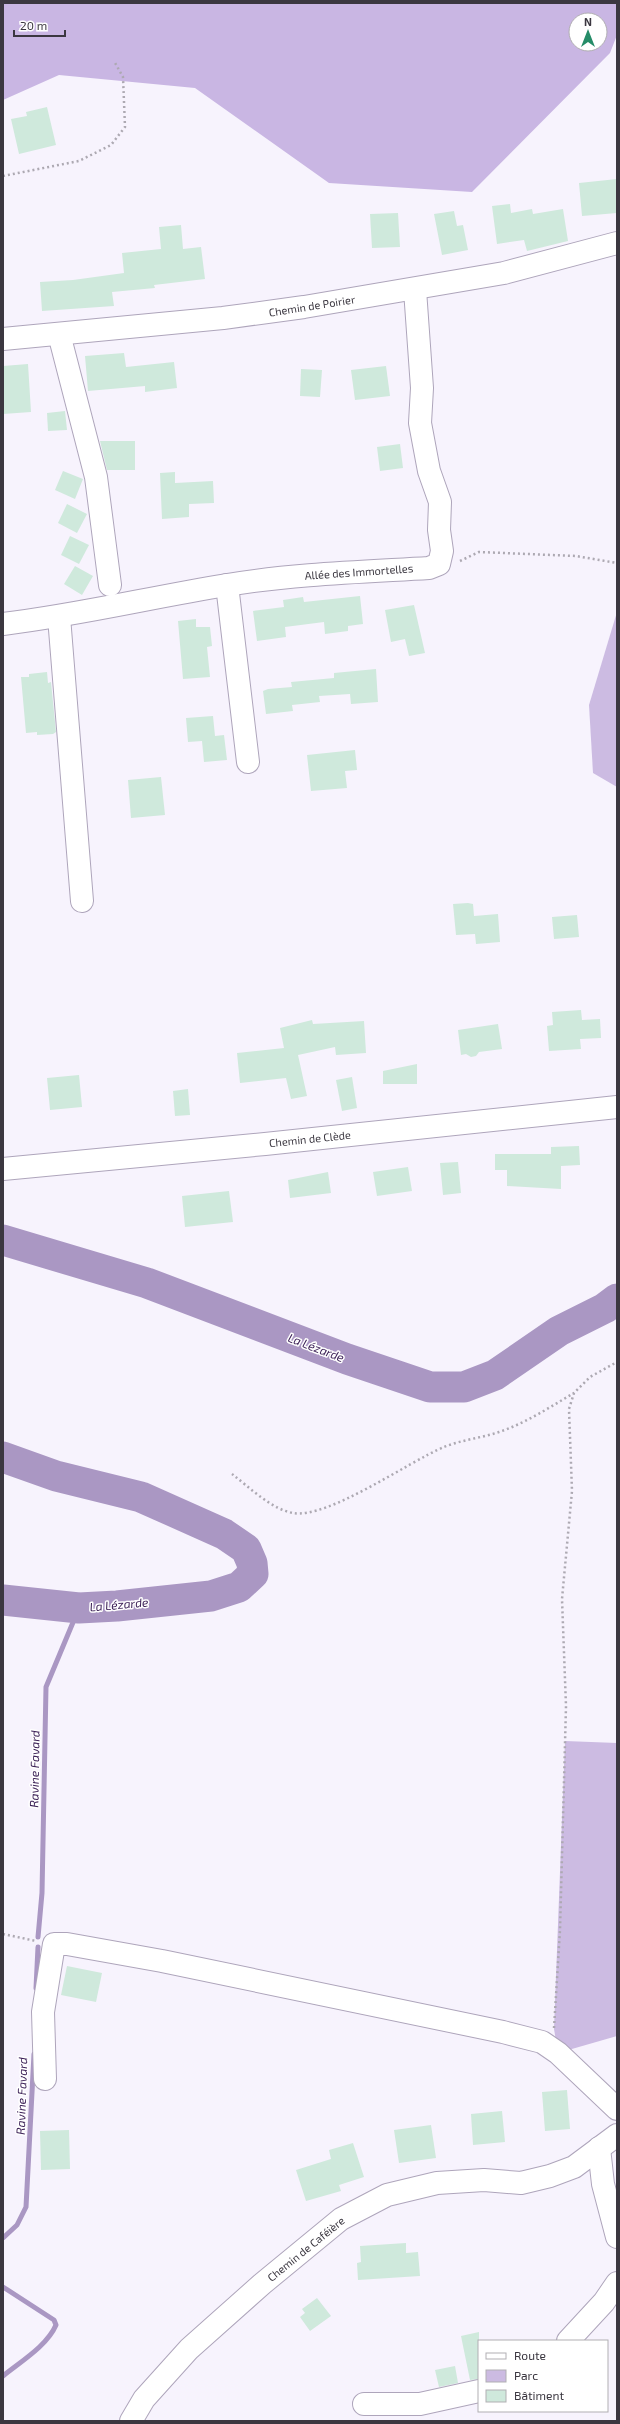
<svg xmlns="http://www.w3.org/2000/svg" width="620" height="2424" viewBox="0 0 620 2424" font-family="'Exo 2',sans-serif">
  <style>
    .green { fill: #ccbbe2 }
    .forest { fill: #c9b6e3; fill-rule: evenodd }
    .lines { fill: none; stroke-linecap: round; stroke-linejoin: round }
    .stream { stroke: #aa97c3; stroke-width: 5 }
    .river { stroke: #aa97c3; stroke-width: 31 }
    .building { fill: #cfe9dc }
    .minor-casing { stroke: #aea5bb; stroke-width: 24 }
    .major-casing { stroke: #aea5bb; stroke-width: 24 }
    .path { stroke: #ada9b2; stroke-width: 2.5; stroke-dasharray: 2 3; stroke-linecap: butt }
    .minor { stroke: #fff; stroke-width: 22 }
    .major { stroke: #fff; stroke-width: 22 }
    .labels { text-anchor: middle; stroke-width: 3; stroke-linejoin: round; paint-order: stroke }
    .street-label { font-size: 11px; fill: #3b3740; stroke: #fff }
    .water-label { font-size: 12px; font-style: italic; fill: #3b2056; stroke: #fff }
  </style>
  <rect width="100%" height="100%" fill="#f7f3fd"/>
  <g class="green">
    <path d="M617 612V787L593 773 589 705Z"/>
    <path d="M565 1741 617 1743V2036L558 2053 554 2029Z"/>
  </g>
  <path class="forest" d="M3 3H617V35L610 53 472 192 329 183 195 88 59 75 3 100ZM576 20H600V44H576Z"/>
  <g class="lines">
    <g class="stream">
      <path d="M38 1937 42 1893 46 1687 79 1608"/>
      <path d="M36 1988 38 1947"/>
      <path d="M3 2238 17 2225 26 2207 34 2054"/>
      <path d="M3 2287 54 2320 56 2325C47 2346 20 2362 3 2376"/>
    </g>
    <g class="river">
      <path d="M3 1240 147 1283 347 1359 430 1387H464L495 1375 559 1331 605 1308 617 1299"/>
      <path d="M3 1457 56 1476 141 1497 224 1534 246 1549 252 1563 253 1574 239 1587 211 1596 117 1606 79 1608 3 1600"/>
    </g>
  </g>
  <g class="building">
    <path d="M47 107 56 145 19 154 11 119 27 116 26 112Z"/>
    <path d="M617 179V213L582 216 579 183Z"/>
    <path d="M510 204 511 213 532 209 533 214 563 209 568 241 527 251 524 240 497 244 492 206Z"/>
    <path d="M454 211 457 226 463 225 468 250 442 255 434 214Z"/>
    <path d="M398 213 400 247 372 248 370 214Z"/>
    <path d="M181 225 183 249 201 247 205 279 154 285 155 288 112 292 114 306 42 311 40 282 73 280 124 273 122 253 161 249 159 227Z"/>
    <path d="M124 353 126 367 174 362 177 388 145 392V386L88 391 85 356Z"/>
    <path d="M28 364 31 412 3 414V366Z"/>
    <path d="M386 366 390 396 355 400 351 370Z"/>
    <path d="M301 369 322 370 320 397 300 396Z"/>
    <path d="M65 411 67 430 48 431 47 413Z"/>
    <path d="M100 441H135V470H107Z"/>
    <path d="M400 444 403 468 380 471 377 447Z"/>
    <path d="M63 471 83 479 75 499 55 490Z"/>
    <path d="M175 472V483L213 481 214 503 189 504V517L162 519 160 473Z"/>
    <path d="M67 504 87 514 77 533 58 523Z"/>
    <path d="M70 536 89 545 79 564 61 555Z"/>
    <path d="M75 566 93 576 82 595 64 584Z"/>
    <path d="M360 596 363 624 348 626V631L325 634 324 622 285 627 286 637 257 641 253 611 284 607 283 600 303 597 304 602Z"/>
    <path d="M414 605 425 653 409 656 405 639 391 642 385 610Z"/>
    <path d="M196 619V627H210L212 646 207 647 210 677 183 679 178 621Z"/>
    <path d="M376 669 378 702 351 704 350 694 319 696 320 702 292 705 293 711 266 714 263 691 268 689 292 687 291 682 334 678V673Z"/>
    <path d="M47 672 48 683 51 682 56 732 53 734 37 735V732L26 733 21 677H29V674Z"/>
    <path d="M213 716 215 736 224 735 227 760 204 762 202 741 188 742 186 718Z"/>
    <path d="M355 750 357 770 345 771 347 788 311 791 307 755Z"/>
    <path d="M161 777 165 815 131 818 128 780Z"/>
    <path d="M468 903 473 904 474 916 498 914 500 942 476 944 475 934 456 935 453 904Z"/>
    <path d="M577 915 579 937 554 939 552 917Z"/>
    <path d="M581 1010 582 1020 600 1019 601 1038 580 1039 581 1049 549 1051 547 1026 553 1025 552 1012Z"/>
    <path d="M312 1020 313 1024 364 1021 366 1053 336 1055 335 1047 298 1055 307 1096 291 1099 286 1078 240 1083 237 1053 284 1048 280 1028Z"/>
    <path d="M498 1024 502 1049 479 1052 476 1056 471 1057 466 1054 461 1055 458 1030Z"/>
    <path d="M417 1064V1084H383V1071Z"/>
    <path d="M79 1075 82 1107 50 1110 47 1078Z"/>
    <path d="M352 1077 357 1108 342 1111 336 1080Z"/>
    <path d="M188 1089 190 1115 175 1116 173 1091Z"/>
    <path d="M579 1146 580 1165 561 1166V1189L507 1186V1170H495V1154H551V1147Z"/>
    <path d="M458 1162 461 1193 443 1195 440 1163Z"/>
    <path d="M408 1167 412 1191 377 1196 373 1172Z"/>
    <path d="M328 1172 331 1193 290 1198 288 1180Z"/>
    <path d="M229 1191 233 1222 185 1227 182 1196Z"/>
    <path d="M67 1966 102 1973 96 2002 61 1995Z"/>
    <path d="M567 2090 570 2129 545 2131 542 2092Z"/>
    <path d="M502 2111 505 2142 473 2145 471 2114Z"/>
    <path d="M431 2125 436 2158 399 2163 394 2130Z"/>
    <path d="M69 2130 70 2169 41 2170 40 2131Z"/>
    <path d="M353 2143 364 2177 339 2185 341 2191 306 2201 296 2170 331 2159 329 2150Z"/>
    <path d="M406 2243V2253L418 2252 420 2276 358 2280 357 2263 361 2262 360 2246Z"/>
    <path d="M317 2298 331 2316 310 2331 300 2317 305 2313 302 2309Z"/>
    <path d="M479 2332V2379L470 2380 461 2336Z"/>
    <path d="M455 2366 458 2383 439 2387 435 2370Z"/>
  </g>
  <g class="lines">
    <g class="minor-casing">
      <g id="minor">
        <path d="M59 334 96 477 110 585"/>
        <path d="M3 339 223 318 304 307 504 273 617 243"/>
        <path d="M227 585 248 762"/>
        <path d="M59 617 82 901"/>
        <path d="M3 624C79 615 152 597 227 585 293 574 361 572 429 568L439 564 442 551 439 530 440 502 429 471 420 423 422 388 415 290"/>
        <path d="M45 2079 43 2012 54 1944H67L162 1961 503 2032 542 2042 558 2053 617 2109"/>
        <path d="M599 2148 603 2184 617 2237"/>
        <path d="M568 2341 604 2302 617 2283"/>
        <path d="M364 2404H420L479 2391"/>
        <path d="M131 2421 144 2399 189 2349 262 2284 341 2219 387 2195 437 2183 484 2180 521 2183 550 2176 574 2167 617 2135"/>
      </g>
    </g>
    <g class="major-casing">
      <path id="major" d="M3 1169 265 1144 617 1107"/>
    </g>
    <g class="path">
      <path d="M3 176 79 161 111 145 125 127 123 77 114 61"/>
      <path d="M460 561 479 552 576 556 617 563"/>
      <path d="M232 1474C249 1487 271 1509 293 1513 328 1519 408 1462 444 1447 461 1440 481 1438 499 1432 526 1423 550 1407 574 1393"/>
      <path d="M3 1934 36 1941"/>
      <path d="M554 2028 560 1930 566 1706 562 1599 572 1491 569 1409 574 1393 590 1377 617 1362"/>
    </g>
    <use href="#minor" class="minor"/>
    <use href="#major" class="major"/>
  </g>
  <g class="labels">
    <g class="street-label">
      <text transform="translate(312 306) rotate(-9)" y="4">Chemin de Poirier</text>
      <text transform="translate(359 572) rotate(-4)" y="4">Allée des Immortelles</text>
      <text transform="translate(310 1139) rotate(-6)" y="4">Chemin de Clède</text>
      <text transform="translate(306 2249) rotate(-39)" y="4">Chemin de Caféière</text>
    </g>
    <g class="water-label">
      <text transform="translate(316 1348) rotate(21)" y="4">La Lézarde</text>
      <text transform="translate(119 1605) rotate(-5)" y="4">La Lézarde</text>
      <text transform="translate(35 1769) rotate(-89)" y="4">Ravine Favard</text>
      <text transform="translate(22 2096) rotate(-88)" y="4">Ravine Favard</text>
    </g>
  </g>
  <rect width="620" height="2424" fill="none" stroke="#3b3740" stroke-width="8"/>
  <rect x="478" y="2340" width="130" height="72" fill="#ffffff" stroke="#b1afb3"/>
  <rect x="486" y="2353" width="20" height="6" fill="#ffffff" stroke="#b1afb3"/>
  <text x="514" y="2360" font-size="12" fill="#3b3740">Route</text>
  <rect x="486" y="2370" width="20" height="12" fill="#ccbbe2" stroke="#b1afb3"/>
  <text x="514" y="2380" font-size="12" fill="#3b3740">Parc</text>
  <rect x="486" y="2390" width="20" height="12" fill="#cfe9dc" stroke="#b1afb3"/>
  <text x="514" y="2400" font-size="12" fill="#3b3740">Bâtiment</text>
  <g transform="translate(588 32)"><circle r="19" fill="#ffffff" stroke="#b1afb3"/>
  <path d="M0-3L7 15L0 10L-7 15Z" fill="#258c68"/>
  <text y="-6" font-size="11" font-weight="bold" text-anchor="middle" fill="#3b3740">N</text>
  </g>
  <path d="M14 30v6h51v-6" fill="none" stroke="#3b3740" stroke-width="2"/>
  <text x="20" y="30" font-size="12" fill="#3b3740" stroke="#ffffff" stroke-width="3" paint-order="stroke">20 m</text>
</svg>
